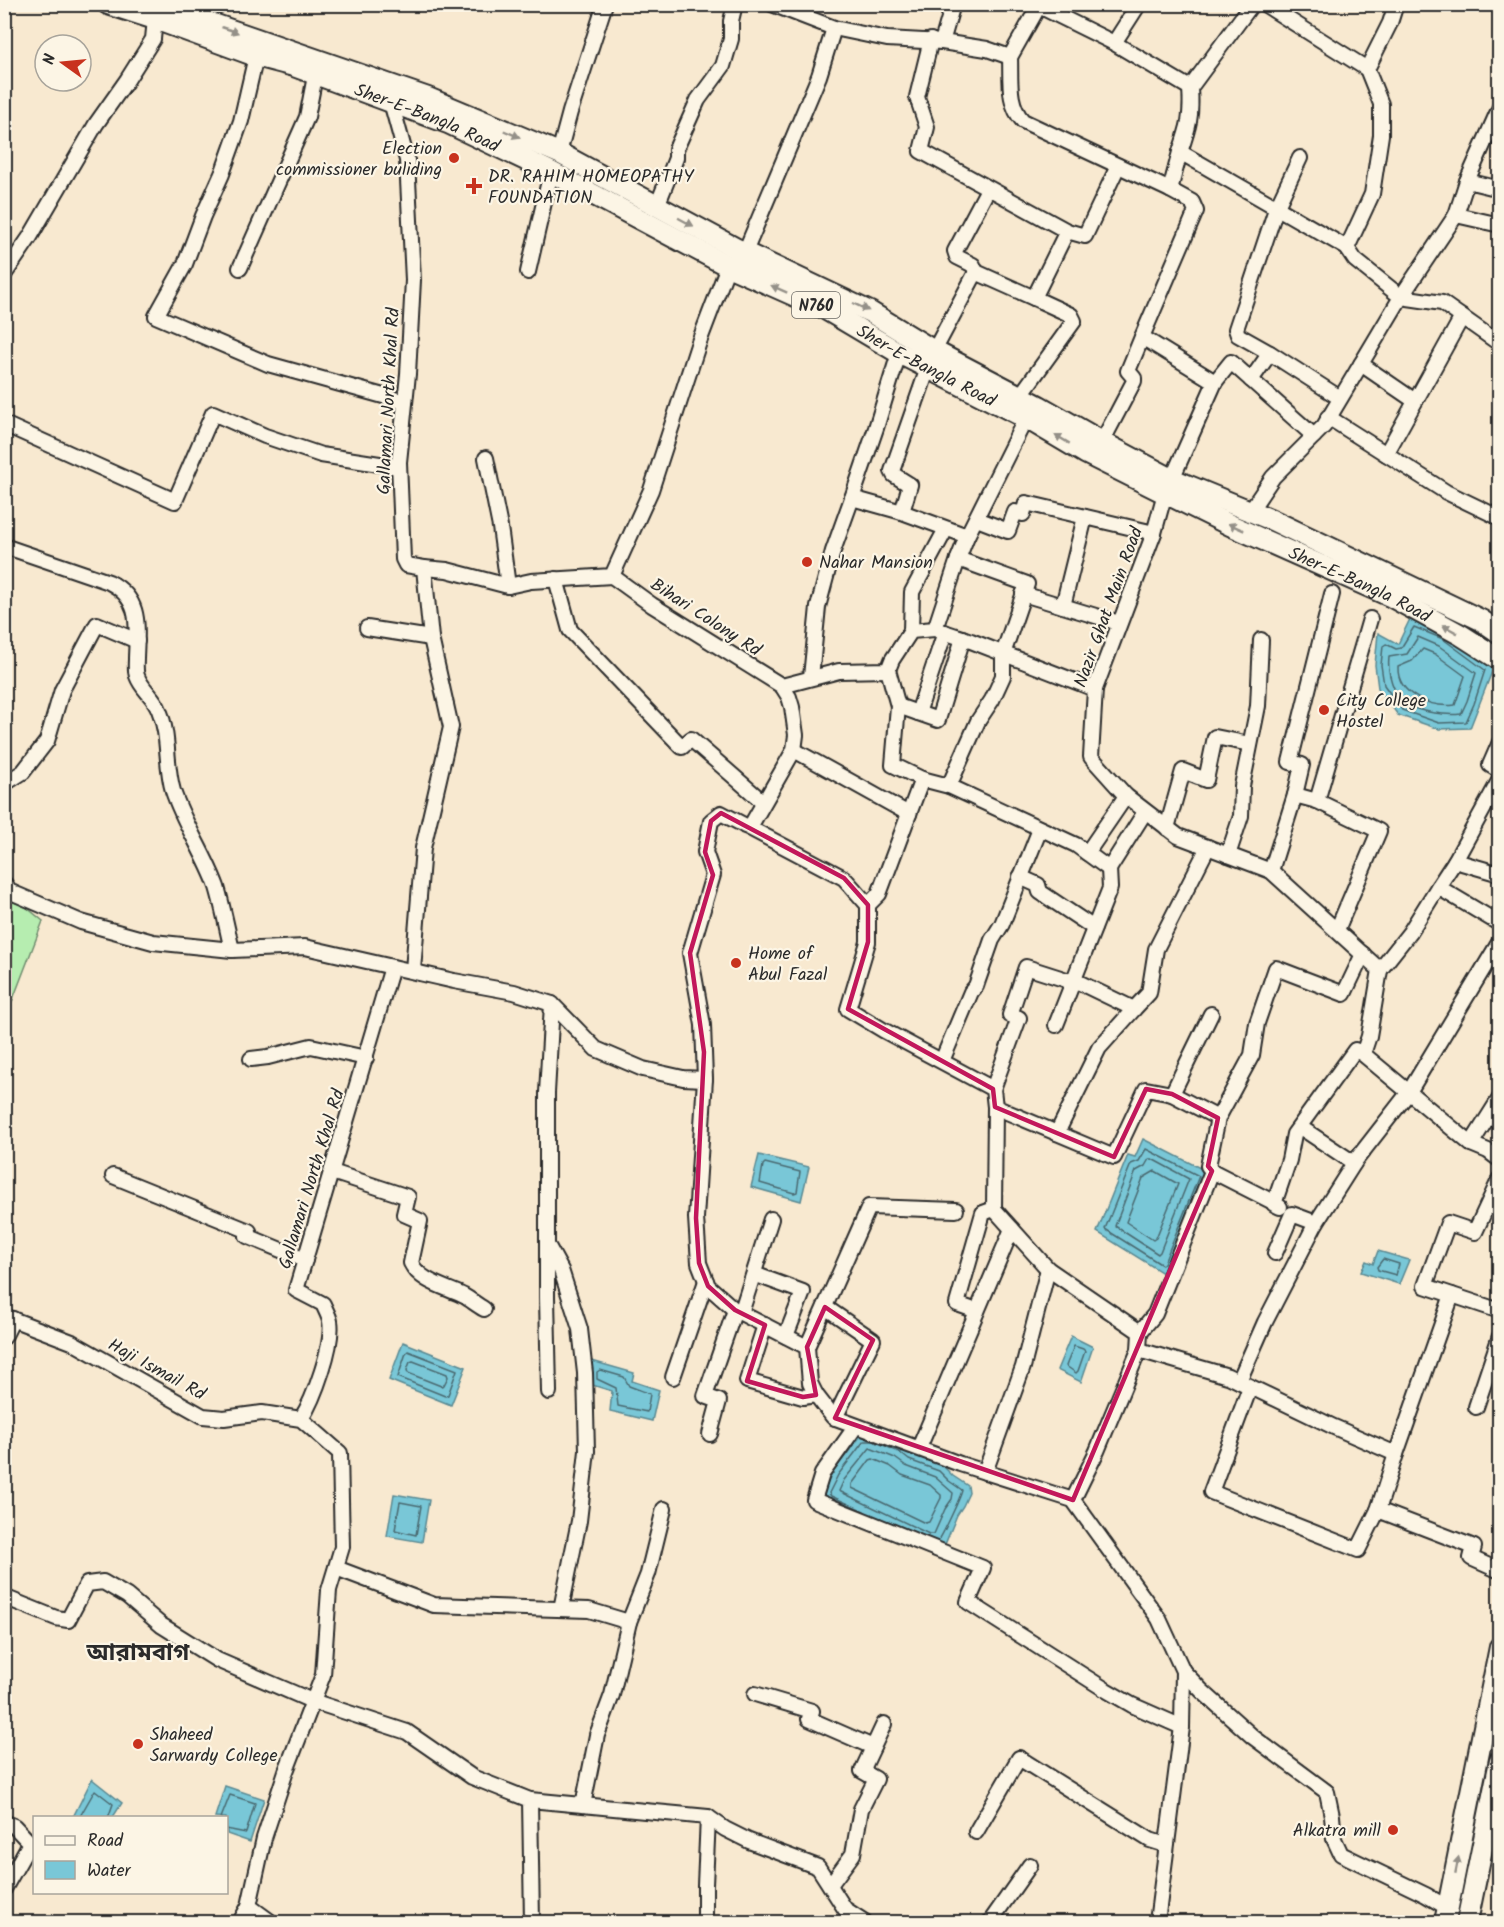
<svg xmlns="http://www.w3.org/2000/svg" width="1504" height="1927" viewBox="0 0 1504 1927" font-family="Kalam,'Noto Sans Bengali',sans-serif">
  <style>
    .green { fill: #b6edb0; stroke: #708c6e; stroke-width: 1.5 }
    .water { fill: #79c7d7; stroke: #5a8992; stroke-width: 1.5 }
    .lines { fill: none; stroke-linecap: round; stroke-linejoin: round }
    .shore { stroke: #4a6970; stroke-width: 1.5 }
    .minor-casing { stroke: #2b2b2b; stroke-width: 18 }
    .highway-casing { stroke: #2b2b2b; stroke-width: 24 }
    .minor { stroke: #fcf5e5; stroke-width: 14 }
    .highway { stroke: #fcf5e5; stroke-width: 20 }
    .oneway { fill: #949088 }
    .marked { fill: none; stroke: #c2185b; stroke-width: 4.5; stroke-linejoin: round }
    .poi-dot { fill: #c8321e; stroke: #fcf5e5; stroke-width: 2 }
    .labels { text-anchor: middle; stroke-width: 4.5; stroke-linejoin: round; paint-order: stroke }
    .shield { fill: #fcf5e5; stroke: #6a6863; stroke-width: 1.5 }
    .shield-label { font-size: 16px; font-weight: bold; fill: #2b2b2b }
    .street-label { font-size: 18px; fill: #2b2b2b; stroke: #fcf5e5 }
    .poi-label { font-size: 18px; fill: #2b2b2b; stroke: #fcf5e5; text-anchor: start }
    .district-label { font-size: 24px; font-weight: bold; fill: #2b2b2b; stroke: #fcf5e5 }
  </style>
  <rect width="100%" height="100%" fill="#f8e9d0"/>
  <filter id="ink" filterUnits="userSpaceOnUse"><feTurbulence type="fractalNoise" baseFrequency=".0167" numOctaves="2"/><feDisplacementMap in="SourceGraphic" scale="12" xChannelSelector="R" yChannelSelector="G"/><feConvolveMatrix kernelMatrix="1 2 1 2 8 2 1 2 1" color-interpolation-filters="sRGB"/></filter>
  <g filter="url(#ink)">
    <path class="green" d="M5 898 26 907 43 921 5 1020Z"/>
    <g class="water">
      <path d="M1410 619 1446 634 1493 669 1470 728 1439 729 1398 715 1378 688 1375 665 1378 633 1398 644Z"/>
      <path d="M1143 1139 1204 1170 1205 1177 1166 1275 1097 1232 1128 1155 1135 1157Z"/>
      <path d="M759 1155 809 1167 801 1201 751 1187Z"/>
      <path d="M1378 1251 1409 1260 1399 1284 1361 1272 1366 1261 1373 1264Z"/>
      <path d="M1071 1336 1093 1347 1081 1382 1057 1370Z"/>
      <path d="M403 1342 466 1367 451 1405 389 1380Z"/>
      <path d="M592 1361 634 1373 632 1381 659 1390 652 1421 610 1411 612 1391 589 1384Z"/>
      <path d="M863 1433 902 1446 911 1454 942 1465 953 1476 968 1486 969 1493 963 1506 957 1515 946 1542 940 1548 826 1500 822 1495 833 1472Z"/>
      <path d="M394 1494 429 1500 422 1542 387 1536Z"/>
      <path d="M92 1779 122 1803 113 1817H73Z"/>
      <path d="M225 1786 264 1799 250 1842 227 1834 226 1818 215 1817Z"/>
    </g>
    <g class="lines">
      <g class="shore">
        <path d="M1414 627 1443 639 1485 670 1474 704 1466 722 1439 723 1402 710 1384 685 1381 665 1383 646 1386 644 1396 649 1401 648Z"/>
        <path d="M1418 637 1439 646 1476 673 1467 701 1461 714C1446 716 1419 712 1406 704 1393 694 1387 673 1389 657L1407 654Z"/>
        <path d="M1423 649 1435 654 1465 676 1455 705C1431 708 1397 695 1398 667L1412 661Z"/>
        <path d="M1146 1149 1199 1176 1164 1263 1162 1265 1105 1229 1131 1164 1139 1161Z"/>
        <path d="M1149 1159H1152L1189 1179 1160 1252 1158 1254 1115 1226 1136 1171 1145 1166Z"/>
        <path d="M765 1163 800 1172 797 1192 794 1193 760 1183 763 1165Z"/>
        <path d="M1155 1171 1178 1184 1156 1238 1153 1240 1126 1222 1143 1178Z"/>
        <path d="M1383 1259 1399 1264 1396 1275 1378 1270 1377 1267Z"/>
        <path d="M1074 1346 1083 1349 1085 1351 1078 1371 1076 1373 1066 1366Z"/>
        <path d="M408 1351 457 1370 448 1395 445 1396 398 1377 406 1353Z"/>
        <path d="M413 1361 447 1374 448 1377 444 1385 441 1386 408 1373 407 1370 410 1362Z"/>
        <path d="M600 1370 624 1377 629 1386 650 1394 647 1412 618 1406 616 1388 597 1379V1372Z"/>
        <path d="M874 1441 899 1452 909 1460 939 1471 949 1481 962 1490C962 1494 942 1537 938 1541"/>
        <path d="M870 1448 895 1458 906 1466 935 1477 953 1493 952 1499 945 1509 934 1534H929L839 1491 844 1480Z"/>
        <path d="M873 1459 890 1466 902 1475 930 1485 941 1495V1498L929 1522 925 1523 852 1488V1484L870 1460Z"/>
        <path d="M400 1502 421 1506 416 1535 395 1530Z"/>
        <path d="M864 1511 831 1496 829 1493 838 1475 864 1441H873"/>
        <path d="M79 1818 95 1790 113 1804 108 1818"/>
        <path d="M221 1818 230 1795 255 1803 246 1833 226 1829"/>
      </g>
      <g class="minor-casing">
        <g id="minor">
          <path d="M772 4 834 28 887 39 942 42 987 49 1010 57 1040 4"/>
          <path d="M1139 4 1114 43 1190 88"/>
          <path d="M1264 4 1367 69"/>
          <path d="M1396 4 1390 23 1367 69 1381 104V135L1372 194 1347 248 1355 260 1401 297 1442 303 1500 344"/>
          <path d="M1039 6 1114 43"/>
          <path d="M931 40 917 97 927 127 921 151 1067 231"/>
          <path d="M942 42 953 4"/>
          <path d="M256 56 241 121 222 174 203 216 185 264 156 316 268 364 405 402"/>
          <path d="M1010 57C1011 79 1007 104 1023 121L1170 190 1180 152 1347 248"/>
          <path d="M391 102 407 160 413 280 408 374 399 462 403 559 406 565 424 568 431 638 451 727 423 848 413 970"/>
          <path d="M1180 152C1189 126 1192 116 1190 88L1252 4"/>
          <path d="M559 153 570 112 605 4"/>
          <path d="M1467 181 1500 189"/>
          <path d="M1170 190 1192 202 1196 211 1142 337 1215 382 1172 479"/>
          <path d="M657 206 676 158V149L698 100 723 66 731 39V21L735 4"/>
          <path d="M1456 215 1467 181 1500 107"/>
          <path d="M745 252 819 76 834 28"/>
          <path d="M240 268 307 117 315 76"/>
          <path d="M528 272 551 172"/>
          <path d="M976 272 973 265 957 257 955 251 988 189"/>
          <path d="M4 275 30 237 96 124 127 80 153 39 155 19"/>
          <path d="M934 351 976 272 1034 298"/>
          <path d="M899 353 876 428 852 498 902 512 967 536"/>
          <path d="M1270 353 1238 335 1236 329 1276 209 1300 158"/>
          <path d="M1361 364 1415 401"/>
          <path d="M1251 380 1270 353 1340 398"/>
          <path d="M1215 382 1231 362 1314 436"/>
          <path d="M1020 396 1074 321 1071 315 1034 298 1067 231 1085 236 1118 166"/>
          <path d="M1328 417 1446 492 1500 518"/>
          <path d="M4 424 175 501 213 413 265 436 321 455 399 467"/>
          <path d="M1102 442 1134 381V378L1128 371 1142 337"/>
          <path d="M1386 454 1462 317"/>
          <path d="M486 458 500 527 508 586"/>
          <path d="M1165 493 1154 533 1095 689 1091 757 1126 796 1178 836 1271 871 1380 970 1369 1036 1363 1054 1471 1144 1488 1151 1500 1160"/>
          <path d="M1250 511 1273 477 1324 426 1401 297 1456 215 1500 225"/>
          <path d="M902 512 910 485 894 475 892 471 928 368"/>
          <path d="M977 519 1008 531 1015 512 1023 514 1026 503 1154 533"/>
          <path d="M4 546 109 582C142 599 137 626 136 658 136 664 135 670 137 676 142 690 154 696 159 710 170 736 165 764 173 791 184 824 205 854 217 887 223 907 227 929 232 950L305 947 454 981 514 992 552 1004 596 1049 643 1069 683 1078 705 1079"/>
          <path d="M424 568 447 570 508 586 531 581 612 576 651 490 699 342 728 266"/>
          <path d="M612 576 652 605 782 686 789 697 792 707 796 735 794 750 750 827 745 826"/>
          <path d="M556 579 570 630 682 747 691 739 763 802"/>
          <path d="M1023 594 1119 623"/>
          <path d="M1063 606 1085 517"/>
          <path d="M367 628 431 638"/>
          <path d="M935 629 971 641 1095 689"/>
          <path d="M911 631 912 592 946 529"/>
          <path d="M888 670 898 706 893 765 922 779 949 786 1076 845 1109 869 1145 812"/>
          <path d="M811 677 818 607 833 551 852 498"/>
          <path d="M782 686 839 671 888 670 892 660 911 631 935 629 958 559 967 536 1026 418"/>
          <path d="M898 706 938 720 963 638"/>
          <path d="M918 713 945 632"/>
          <path d="M1500 742 1490 765 1500 771"/>
          <path d="M794 750 909 814"/>
          <path d="M4 784 23 772 47 741 62 690 97 624 137 641"/>
          <path d="M949 786 978 721 992 700 1003 676V654L1027 584 958 559"/>
          <path d="M1295 795 1302 765 1290 762 1332 594"/>
          <path d="M1317 801 1370 619"/>
          <path d="M1167 828 1183 771 1206 780 1215 737 1250 744"/>
          <path d="M1087 853 1126 796"/>
          <path d="M1228 855 1241 816 1242 786 1258 706 1261 640"/>
          <path d="M1455 861 1500 779"/>
          <path d="M1271 871 1295 795 1317 801 1379 831 1337 930"/>
          <path d="M1020 877 1038 885 1040 892 1094 928"/>
          <path d="M4 883 11 892 81 922 153 942 232 950"/>
          <path d="M1438 887 1455 861 1500 874"/>
          <path d="M868 905 879 894 922 779"/>
          <path d="M1380 970 1410 932 1438 887 1500 924"/>
          <path d="M1134 1009 1149 993 1156 949 1208 847"/>
          <path d="M1211 1014 1172 1094 1218 1118"/>
          <path d="M1056 1025 1110 888 1109 869"/>
          <path d="M251 1059 268 1057 311 1046 366 1058"/>
          <path d="M942 1061 971 992 976 986 992 940 1002 924 1040 829"/>
          <path d="M993 1089 1019 1018 1010 1015 1026 967 1073 982"/>
          <path d="M995 1107 1114 1157 1146 1089 1172 1094"/>
          <path d="M1300 1127 1354 1163"/>
          <path d="M1057 1133 1099 1048 1134 1009 1074 980"/>
          <path d="M1471 1144 1500 1098"/>
          <path d="M1212 1171 1208 1166 1218 1118 1252 1055 1257 1023 1276 968 1344 994 1363 954"/>
          <path d="M332 1172 408 1197 404 1214 420 1221 411 1263C420 1282 446 1287 464 1296 471 1300 477 1305 484 1309"/>
          <path d="M113 1176 249 1231 247 1236 305 1260"/>
          <path d="M1500 1178 1475 1232 1448 1223 1425 1286 1500 1311"/>
          <path d="M1280 1207 1274 1204 1289 1160 1294 1134 1355 1050 1363 1054"/>
          <path d="M549 1248 561 1270 580 1329 585 1373 587 1451 579 1521 561 1609"/>
          <path d="M1275 1253 1292 1214 1316 1223 1356 1160 1409 1092 1500 941"/>
          <path d="M754 1274 803 1292 786 1336"/>
          <path d="M825 1307 873 1340 835 1418"/>
          <path d="M977 1311 957 1304 983 1213 994 1209"/>
          <path d="M741 1313 771 1219"/>
          <path d="M4 1316 72 1342 203 1416 224 1418 262 1413 301 1419 340 1453 342 1547 329 1590 323 1675 286 1771 264 1838 249 1906 240 1922"/>
          <path d="M765 1325 747 1381 803 1397 816 1395"/>
          <path d="M1140 1332 1155 1314 1212 1171 1275 1203"/>
          <path d="M4 1337 13 1319"/>
          <path d="M807 1347 869 1207 956 1210"/>
          <path d="M1139 1350 1228 1376 1334 1427 1396 1454 1378 1510 1474 1547 1471 1558 1500 1571"/>
          <path d="M673 1377 706 1281"/>
          <path d="M1239 1381 1265 1322 1316 1223"/>
          <path d="M1250 1387 1211 1492 1358 1550 1378 1510"/>
          <path d="M549 1392 547 1297V1093L552 1004"/>
          <path d="M1476 1407 1500 1336"/>
          <path d="M301 1419C314 1399 334 1344 330 1321 329 1316 325 1309 323 1304L296 1290 392 967"/>
          <path d="M856 1426 822 1474 814 1500 983 1568 968 1602 1106 1690 1132 1705 1182 1727"/>
          <path d="M710 1434 719 1401 705 1396 735 1310"/>
          <path d="M919 1448 1012 1229"/>
          <path d="M1396 1454 1452 1295"/>
          <path d="M985 1472 1023 1367 1048 1269"/>
          <path d="M1073 1500 1097 1451 1139 1350 1140 1332 1048 1269 994 1209 995 1107 993 1089 883 1030 848 1009 868 942V905L844 878 721 813 711 821 705 852 713 875 690 953 703 1025 705 1079 696 1218 699 1263 708 1286 735 1310 807 1347 810 1383 816 1395 833 1417 960 1464 1073 1500 1159 1619 1183 1671 1182 1727 1157 1922"/>
          <path d="M336 1568 434 1605 589 1610 629 1622"/>
          <path d="M4 1597 56 1618 68 1620 87 1584 103 1582 127 1596 161 1625 217 1660 312 1701 407 1732 472 1777 530 1800 532 1922"/>
          <path d="M1183 1671 1202 1691 1253 1737 1327 1792 1332 1816 1334 1839 1341 1854 1426 1895 1448 1908"/>
          <path d="M755 1694 812 1711 809 1719 873 1747"/>
          <path d="M530 1800 708 1817 725 1829 749 1841 818 1867 845 1909 865 1922"/>
          <path d="M583 1805 597 1735 612 1695 629 1622 648 1574 664 1509"/>
          <path d="M4 1822 14 1826 30 1843 4 1889"/>
          <path d="M976 1832 1019 1758 1150 1840 1166 1845"/>
          <path d="M830 1885 853 1854 861 1809 876 1779 862 1771 884 1724"/>
          <path d="M249 1906 271 1922"/>
          <path d="M705 1922V1885L708 1817"/>
          <path d="M990 1922 1030 1865"/>
        </g>
      </g>
      <g class="highway-casing">
        <g id="highway">
          <path id="s1" d="M108 4 155 19 256 56 294 66 448 123 551 172 728 266 825 309 899 353 1026 418 1085 453 1165 493 1230 525 1390 596 1461 635 1500 660"/>
          <path d="M155 4 428 98 559 153 735 248 870 312 934 351 1039 406 1102 442 1172 479 1272 520 1481 620 1500 633"/>
          <path d="M1445 1922 1500 1647"/>
          <path d="M1467 1922 1500 1761"/>
        </g>
      </g>
      <use href="#minor" class="minor"/>
      <use href="#highway" class="highway"/>
    </g>
    <defs><path id="oneway-solid" d="M-6-.8H1V-3.2L6.5 0L1 3.2V.8H-6Z" transform="scale(1.5)"/></defs>
    <g class="oneway">
      <use href="#oneway-solid" transform="translate(230 30) rotate(19)"/>
      <use href="#oneway-solid" transform="translate(512 134) rotate(23)"/>
      <use href="#oneway-solid" transform="translate(686 222) rotate(28)"/>
      <use href="#oneway-solid" transform="translate(779 289) rotate(-156)"/>
      <use href="#oneway-solid" transform="translate(861 307) rotate(26)"/>
      <use href="#oneway-solid" transform="translate(1062 439) rotate(-149)"/>
      <use href="#oneway-solid" transform="translate(1236 527) rotate(-156)"/>
      <use href="#oneway-solid" transform="translate(1450 629) rotate(-151)"/>
      <use href="#oneway-solid" transform="translate(1457 1865) rotate(-79)"/>
    </g>
  </g>
  <path class="marked" d="M721 813 844 878 868 905V942L848 1009 993 1089 995 1107 1114 1157 1146 1089 1172 1094 1218 1118 1208 1166 1212 1171 1073 1500 835 1418 873 1340 825 1307 807 1347 816 1395 803 1397 747 1381 765 1325 735 1310 708 1286 699 1263 696 1218 704 1052 690 953 713 875 705 852 711 821Z"/>
  <g class="poi-dot">
    <circle cx="454" cy="158" r="6"/>
    <path d="M471 177h6v6h6v6h-6v6h-6v-6h-6v-6h6z"/>
    <circle cx="807" cy="562" r="6"/>
    <circle cx="1324" cy="710" r="6"/>
    <circle cx="736" cy="963" r="6"/>
    <circle cx="138" cy="1744" r="6"/>
    <circle cx="1393" cy="1830" r="6"/>
  </g>
  <g class="labels">
    <rect class="shield" x="792" y="292" width="48" height="26" rx="4.5"/>
    <g class="shield-label">
      <text x="816" y="311">N760</text>
    </g>
    <g class="street-label">
      <text dy="6" stroke="none"><textPath href="#s1" startOffset="339">Sher-E-Bangla Road</textPath></text>
      <text dy="6" stroke="none"><textPath href="#s1" startOffset="897">Sher-E-Bangla Road</textPath></text>
      <text transform="translate(388 401) rotate(-87)" y="6">Gallamari North Khal Rd</text>
      <text dy="6" stroke="none"><textPath href="#s1" startOffset="1383">Sher-E-Bangla Road</textPath></text>
      <text transform="translate(1108 607) rotate(-70)" y="6">Nazir Ghat Main Road</text>
      <text transform="translate(706 617) rotate(33)" y="6">Bihari Colony Rd</text>
      <text transform="translate(311 1179) rotate(-73)" y="6">Gallamari North Khal Rd</text>
      <text transform="translate(157 1369) rotate(29)" y="6">Haji Ismail Rd</text>
    </g>
    <g class="poi-label">
      <text x="442" y="154" text-anchor="end">Election<tspan x="442" dy="21">commissioner buliding</tspan></text>
      <text x="488" y="182">DR. RAHIM HOMEOPATHY<tspan x="488" dy="21">FOUNDATION</tspan></text>
      <text x="819" y="568">Nahar Mansion</text>
      <text x="1336" y="706">City College<tspan x="1336" dy="21">Hostel</tspan></text>
      <text x="748" y="959">Home of<tspan x="748" dy="21">Abul Fazal</tspan></text>
      <text x="150" y="1740">Shaheed<tspan x="150" dy="21">Sarwardy College</tspan></text>
      <text x="1381" y="1836" text-anchor="end">Alkatra mill</text>
    </g>
    <g class="district-label">
      <text x="138" y="1660">আরামবাগ</text>
    </g>
  </g>
  <rect width="1504" height="1927" fill="none" stroke="#fcf5e5" stroke-width="24"/>
  <rect x="12" y="12" width="1480" height="1903" fill="none" stroke="#2b2b2b" stroke-width="2" filter="url(#ink)"/>
  <rect x="33" y="1816" width="195" height="78" fill="#fcf5e5" stroke="#a8a49b" stroke-width="1.5"/>
  <rect x="45" y="1836" width="30" height="9" fill="#fcf5e5" stroke="#a8a49b" stroke-width="1.5"/>
  <text x="87" y="1846" font-size="18" fill="#2b2b2b">Road</text>
  <rect x="45" y="1861" width="30" height="18" fill="#79c7d7" stroke="#a8a49b" stroke-width="1.5"/>
  <text x="87" y="1876" font-size="18" fill="#2b2b2b">Water</text>
  <g transform="translate(63 63) rotate(285)"><circle r="28" fill="#fcf5e5" stroke="#a8a49b" stroke-width="1.5"/>
  <path d="M0-4.5L10 22L0 15L-10 22Z" fill="#c8321e"/>
  <text y="-9" font-size="16" font-weight="bold" text-anchor="middle" fill="#2b2b2b">N</text>
  </g>
</svg>
